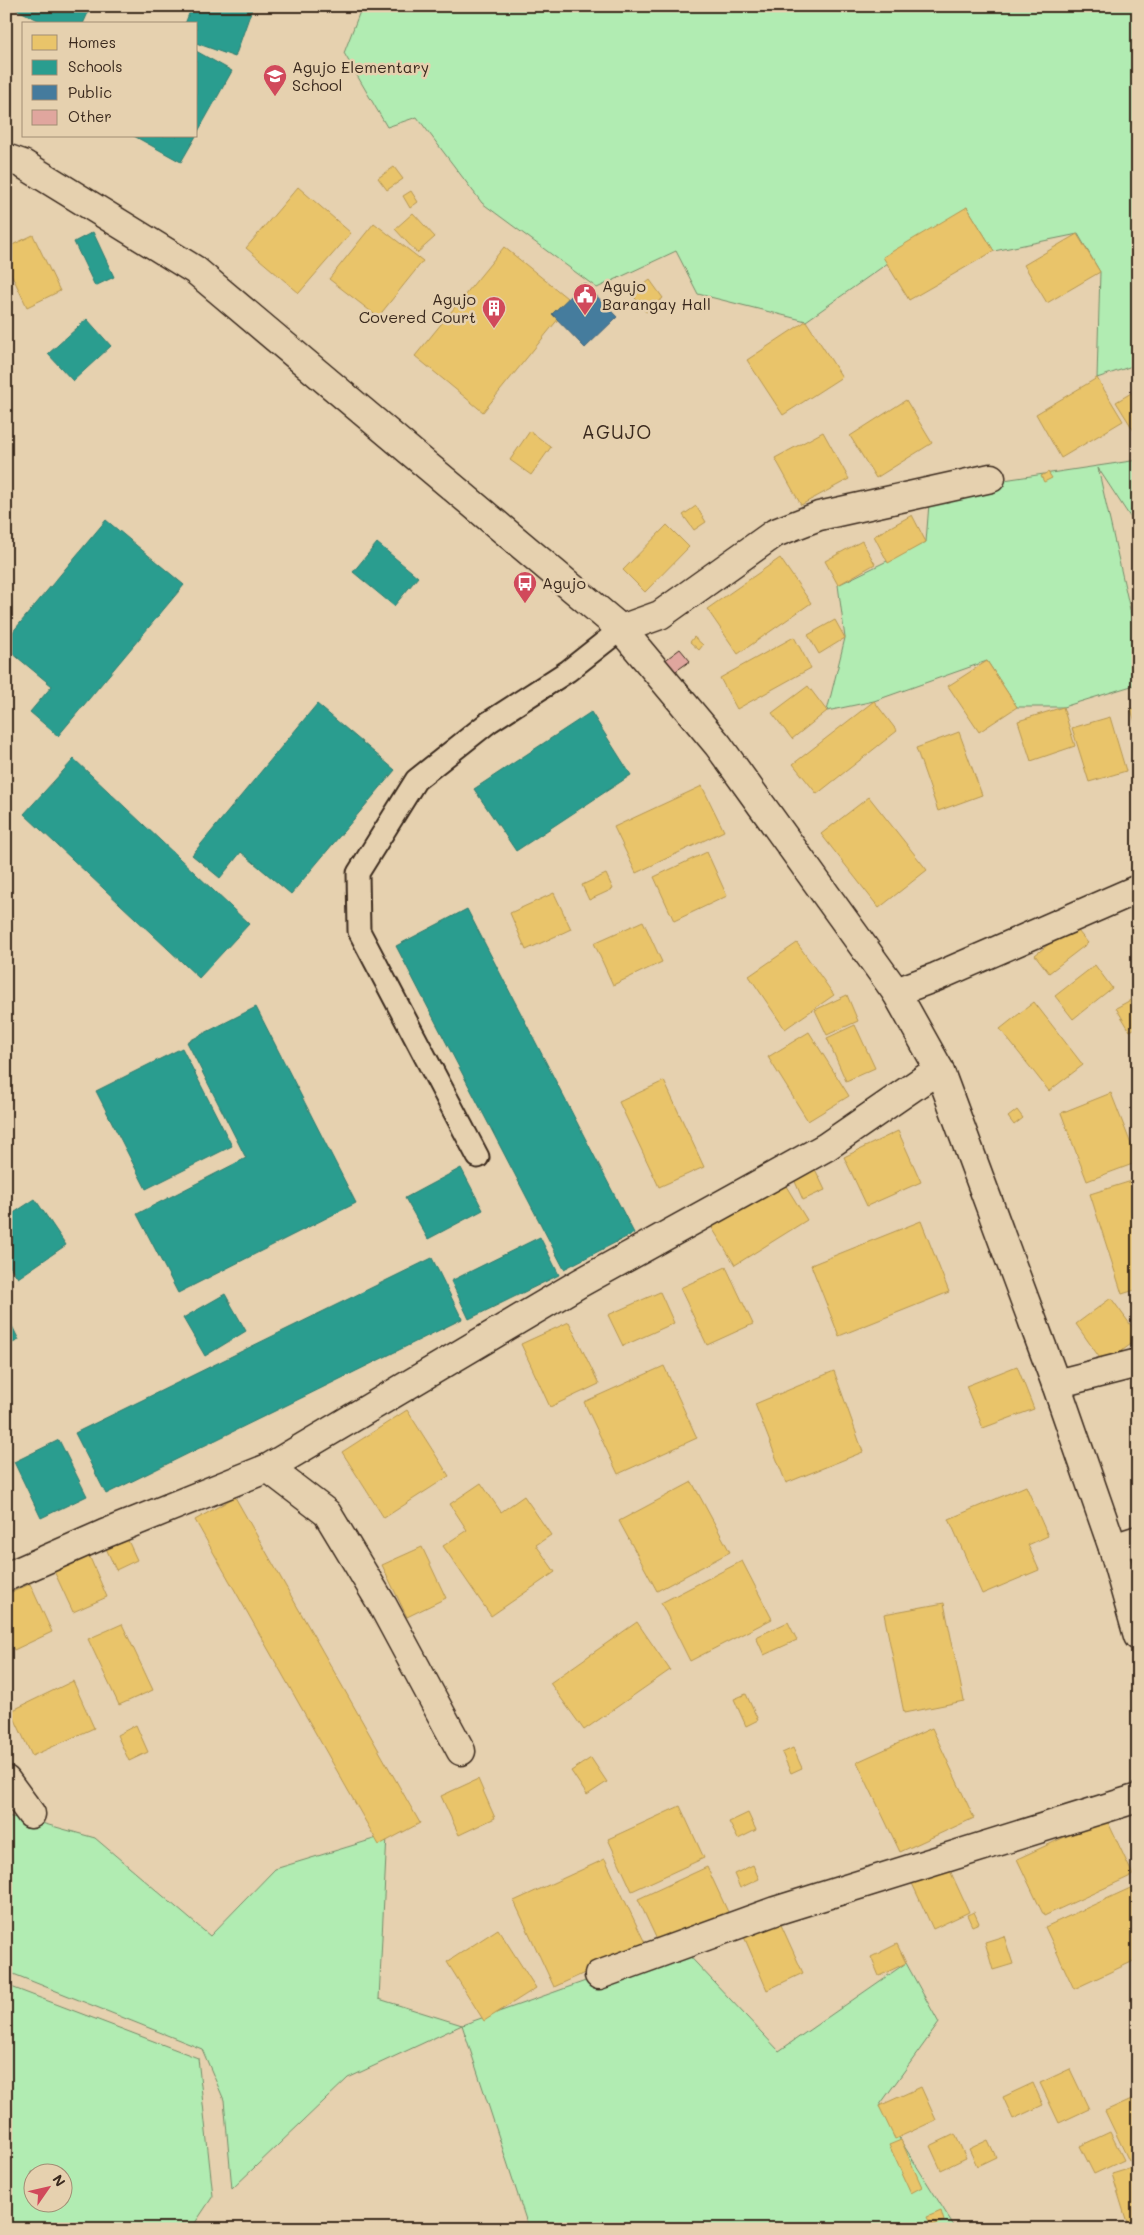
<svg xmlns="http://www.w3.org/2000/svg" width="1144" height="2235" viewBox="0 0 1144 2235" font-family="Mali,sans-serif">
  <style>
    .green { fill: #b1ecb2; stroke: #768b68; fill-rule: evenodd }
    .homes { fill: #e9c46a; stroke: #b59653 }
    .schools { fill: #2a9d8f; stroke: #2f7a6d }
    .public { fill: #457b9d; stroke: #426377 }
    .building { fill: #e0a69e; stroke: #3b2a1e }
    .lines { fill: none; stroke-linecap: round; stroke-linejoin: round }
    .lane-casing { stroke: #3b2a1e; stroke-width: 25 }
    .street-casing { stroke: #3b2a1e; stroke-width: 31 }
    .secondary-casing { stroke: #3b2a1e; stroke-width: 31 }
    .lane { stroke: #e6d1af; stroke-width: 21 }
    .street { stroke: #e6d1af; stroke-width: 28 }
    .secondary { stroke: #e6d1af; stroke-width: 28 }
    .labels { text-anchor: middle; stroke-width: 5; stroke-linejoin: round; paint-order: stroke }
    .poi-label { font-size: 16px; fill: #3b2a1e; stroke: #e6d1af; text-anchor: start }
    .quarter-label { font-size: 19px; letter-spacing: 1px; fill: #3b2a1e; stroke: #e6d1af }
  </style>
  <rect width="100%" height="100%" fill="#e6d1af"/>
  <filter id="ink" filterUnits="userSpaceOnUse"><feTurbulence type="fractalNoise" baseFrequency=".02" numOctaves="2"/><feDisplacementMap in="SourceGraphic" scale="10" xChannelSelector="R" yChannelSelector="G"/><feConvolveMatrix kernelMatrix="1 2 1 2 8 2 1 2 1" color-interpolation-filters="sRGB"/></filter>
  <g filter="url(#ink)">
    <g class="green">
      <path d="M362 6H1138V364L1097 378 1100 272 1078 234 994 251 967 207 806 321 698 294 676 251 597 288 482 203 417 117 387 127 344 53Z"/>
      <path d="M1138 460V529L1098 468 1138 645V684L1063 707H1017L987 661 874 701 827 711 845 638 838 585 926 542 930 491Z"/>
      <path d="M6 1816 38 1822 95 1838 210 1936 275 1869 387 1835 379 1999 462 2025 681 1947 779 2051 906 1963 939 2023 879 2106 956 2229H529L462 2025 348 2078 232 2189 224 2100 202 2049 6 1971Z"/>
      <path d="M6 1985 198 2058 213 2196 191 2229H6ZM62 2172V2202H32V2172Z"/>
    </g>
    <g class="homes">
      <path d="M394 167 403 179 387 190 378 178Z"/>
      <path d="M298 187 351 233 299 293 246 248Z"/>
      <path d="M411 191 418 202 410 208 403 196Z"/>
      <path d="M967 207 994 251 909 300 883 257Z"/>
      <path d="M413 213 435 237 417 253 395 229Z"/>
      <path d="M374 223 423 261 378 317 329 279Z"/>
      <path d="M1077 234 1100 272 1047 303 1024 265Z"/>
      <path d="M33 235 60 291 27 307 6 263V248Z"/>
      <path d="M504 247 572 302 483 412 415 356Z"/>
      <path d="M650 280 663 298 646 312 632 294Z"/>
      <path d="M806 321 842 377 783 415 747 360Z"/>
      <path d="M1097 378 1123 421 1061 458 1036 414Z"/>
      <path d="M1138 389V432L1136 434 1116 402Z"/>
      <path d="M906 400 932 443 876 478 850 436Z"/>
      <path d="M530 431 551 447 531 475 510 460Z"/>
      <path d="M823 432 849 479 801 505 775 458Z"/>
      <path d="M1048 472 1052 478 1044 482 1041 476Z"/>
      <path d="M696 506 706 522 694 530 683 515Z"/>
      <path d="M912 515 926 542 888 563 874 536Z"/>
      <path d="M667 525 689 547 645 592 623 570Z"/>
      <path d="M862 541 875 564 838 585 825 561Z"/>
      <path d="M780 558 811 603 738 654 707 609Z"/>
      <path d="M835 620 845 638 819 654 808 635Z"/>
      <path d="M694 637 703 645 699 650 690 642Z"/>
      <path d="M794 637 811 668 737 709 720 678Z"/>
      <path d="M987 661 1017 707 979 732 948 686Z"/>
      <path d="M808 686 827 711 792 739 772 713Z"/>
      <path d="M874 701 897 731 817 794 793 764Z"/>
      <path d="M1063 707 1075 746 1031 761 1018 721Z"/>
      <path d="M1138 707V732L1131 709Z"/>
      <path d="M1110 717 1126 771 1089 782 1072 728Z"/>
      <path d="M959 732 982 795 938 811 916 748Z"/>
      <path d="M702 786 724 831 636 873 614 827Z"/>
      <path d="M869 797 927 870 879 908 821 834Z"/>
      <path d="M707 852 727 896 674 921 654 877Z"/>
      <path d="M606 874 613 889 589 900 582 885Z"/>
      <path d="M554 893 571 929 526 950 510 913Z"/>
      <path d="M643 921 662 962 613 985 594 943Z"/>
      <path d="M1073 925 1088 943 1049 973 1035 955Z"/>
      <path d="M797 943 834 995 785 1029 749 976Z"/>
      <path d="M1095 965 1112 988 1073 1019 1055 996Z"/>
      <path d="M847 995 858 1021 827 1035 815 1010Z"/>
      <path d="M1138 996V1027L1130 1031 1116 1008Z"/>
      <path d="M1034 1002 1083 1065 1049 1091 1000 1029Z"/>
      <path d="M855 1025 875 1068 846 1081 827 1038Z"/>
      <path d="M809 1032 849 1096 808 1121 768 1057Z"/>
      <path d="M664 1081 704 1167 659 1187 619 1102Z"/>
      <path d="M1111 1093 1138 1162 1087 1181 1061 1113Z"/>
      <path d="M1017 1110 1023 1118 1014 1125 1008 1117Z"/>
      <path d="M898 1131 921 1182 867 1206 844 1157Z"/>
      <path d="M814 1167 825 1190 803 1200 793 1177Z"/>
      <path d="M781 1178 807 1220 735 1265 709 1223Z"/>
      <path d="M1138 1179V1289L1122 1294 1090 1194Z"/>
      <path d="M921 1221 949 1292 839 1336 811 1265Z"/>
      <path d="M726 1267 753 1324 707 1345 680 1288Z"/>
      <path d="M660 1292 674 1323 623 1346 608 1315Z"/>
      <path d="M1111 1298 1138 1335V1339L1104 1364 1076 1324Z"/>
      <path d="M569 1322 599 1384 550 1407 521 1344Z"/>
      <path d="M664 1366 697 1438 618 1474 584 1402Z"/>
      <path d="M1017 1366 1034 1409 983 1428 966 1386Z"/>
      <path d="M834 1371 863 1452 786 1483 755 1404Z"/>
      <path d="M407 1410 449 1476 384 1518 342 1452Z"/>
      <path d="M692 1482 730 1552 657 1591 619 1521Z"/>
      <path d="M481 1483 501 1512 524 1496 551 1535 536 1545 555 1572 491 1616 443 1546 467 1530 450 1504Z"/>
      <path d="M1026 1486 1048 1536 1028 1545 1039 1570 982 1594 949 1519Z"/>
      <path d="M235 1497 420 1823 379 1845 195 1520Z"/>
      <path d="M125 1534 137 1560 116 1570 104 1544Z"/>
      <path d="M422 1547 446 1598 407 1617 382 1565Z"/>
      <path d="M88 1553 107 1597 73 1612 53 1569Z"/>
      <path d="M742 1561 772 1619 690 1661 661 1603Z"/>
      <path d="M30 1584 52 1632 14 1650 6 1635V1595Z"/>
      <path d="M944 1603 964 1701 904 1713 884 1614Z"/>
      <path d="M637 1622 670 1670 584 1730 550 1683Z"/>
      <path d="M788 1622 797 1640 764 1655 756 1637Z"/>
      <path d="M122 1624 153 1690 119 1705 88 1639Z"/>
      <path d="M73 1681 94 1728 32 1756 11 1711Z"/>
      <path d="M746 1694 758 1720 746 1726 734 1699Z"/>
      <path d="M136 1725 148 1752 129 1761 117 1735Z"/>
      <path d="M932 1728 974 1818 900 1852 857 1762Z"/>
      <path d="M793 1748 802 1768 791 1773 782 1753Z"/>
      <path d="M591 1758 607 1782 587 1795 571 1771Z"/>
      <path d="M478 1779 495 1818 459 1835 441 1796Z"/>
      <path d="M680 1806 704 1858 632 1891 608 1839Z"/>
      <path d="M748 1813 756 1830 738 1839 729 1822Z"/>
      <path d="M1106 1818 1133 1875 1044 1916 1017 1859Z"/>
      <path d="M605 1859 646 1945 554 1987 514 1901Z"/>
      <path d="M947 1864 969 1912 933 1929 911 1881Z"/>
      <path d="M753 1865 759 1879 740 1888 734 1874Z"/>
      <path d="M707 1867 728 1912 659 1944 638 1899Z"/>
      <path d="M1137 1885 1138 1959 1074 1989 1045 1927Z"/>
      <path d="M974 1912 979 1923 972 1926 967 1915Z"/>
      <path d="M777 1916 803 1973 767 1990 742 1932Z"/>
      <path d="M498 1929 536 1988 484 2021 447 1962Z"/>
      <path d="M1004 1936 1013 1964 993 1970 985 1942Z"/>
      <path d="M897 1944 906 1963 879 1976 871 1957Z"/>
      <path d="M1070 2069 1089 2109 1059 2123 1040 2083Z"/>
      <path d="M1033 2083 1043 2105 1013 2119 1003 2097Z"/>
      <path d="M921 2087 936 2120 895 2139 879 2106Z"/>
      <path d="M1138 2096V2158L1129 2161 1105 2111Z"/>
      <path d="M1110 2132 1124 2160 1094 2174 1080 2146Z"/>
      <path d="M955 2134 966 2158 941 2170 930 2146Z"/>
      <path d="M901 2140 922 2187 911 2193 889 2145Z"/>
      <path d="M988 2140 996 2157 977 2166 969 2149Z"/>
      <path d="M1138 2166V2227L1129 2229 1112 2174Z"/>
      <path d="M941 2211 944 2221 931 2226 927 2217Z"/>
    </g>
    <g class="schools">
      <path d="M10 6H91L83 24H46Z"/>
      <path d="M192 6H253L235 57 196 43V24H185Z"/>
      <path d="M196 51 232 71 196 135Z"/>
      <path d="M134 136H196L181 162Z"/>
      <path d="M93 232 114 277 95 286 74 242Z"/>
      <path d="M87 319 111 346 73 381 48 354Z"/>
      <path d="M106 520 184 585 58 736 30 712 52 686 6 648V640Z"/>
      <path d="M377 543 418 577 394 606 353 572Z"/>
      <path d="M317 704 395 770 291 894 241 852 220 878 192 855Z"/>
      <path d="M591 712 631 775 516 851 474 789Z"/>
      <path d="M74 759 249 924 199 978 24 814Z"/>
      <path d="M467 909 634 1233 564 1269 396 946Z"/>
      <path d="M256 1007 356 1203 178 1293 137 1214 246 1158 187 1042Z"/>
      <path d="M182 1048 232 1146 146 1189 96 1091Z"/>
      <path d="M461 1168 483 1210 428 1239 405 1198Z"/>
      <path d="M35 1199 66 1245 18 1278 6 1261V1218Z"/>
      <path d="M540 1237 559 1275 469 1319 451 1281Z"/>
      <path d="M432 1258 462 1319 106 1494 75 1433Z"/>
      <path d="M225 1294 246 1331 205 1356 183 1318Z"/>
      <path d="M6 1314 19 1340 6 1346Z"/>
      <path d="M59 1440 87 1496 41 1518 14 1462Z"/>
    </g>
    <path class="public" d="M584 283 617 317 585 348 552 314Z"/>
    <path class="building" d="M680 649 690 661 669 676 660 664Z"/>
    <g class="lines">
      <g class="lane-casing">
        <path id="lane" d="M478 1157 359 931 358 873 416 780 489 722 568 671 621 629"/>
      </g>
      <g class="street-casing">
        <g id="street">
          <path d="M621 629 660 615 775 533 819 516 991 478"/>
          <path d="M896 992 936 977 1138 889"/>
          <path d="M1056 1384 1138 1363"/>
          <path d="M268 1468 327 1513 383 1606 461 1751"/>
          <path d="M1113 1548 1138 1540"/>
          <path d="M6 1577 104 1534 268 1468 580 1283 826 1147 939 1069"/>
          <path d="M6 1780 31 1814"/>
          <path d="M599 1975 775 1911 1138 1798"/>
        </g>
      </g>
      <g class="secondary-casing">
        <path id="secondary" d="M6 158 23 164 195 270 621 629 718 745 896 992 939 1069 1056 1384 1113 1548 1138 1636"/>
      </g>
      <use href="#lane" class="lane"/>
      <use href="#street" class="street"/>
      <use href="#secondary" class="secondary"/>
    </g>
  </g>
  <defs>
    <g id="school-pin" transform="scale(1.25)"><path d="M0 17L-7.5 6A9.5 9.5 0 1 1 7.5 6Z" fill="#d1495b" stroke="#e6d1af"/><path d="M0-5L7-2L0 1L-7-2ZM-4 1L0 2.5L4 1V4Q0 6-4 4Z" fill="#fff"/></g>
    <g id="civic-pin" transform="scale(1.25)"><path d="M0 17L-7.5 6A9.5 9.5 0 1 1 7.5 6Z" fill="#d1495b" stroke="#e6d1af"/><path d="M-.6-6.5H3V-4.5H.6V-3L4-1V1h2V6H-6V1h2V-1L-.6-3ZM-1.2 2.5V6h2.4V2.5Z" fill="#fff"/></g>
    <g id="building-pin" transform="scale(1.25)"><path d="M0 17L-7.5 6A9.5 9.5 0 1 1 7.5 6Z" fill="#d1495b" stroke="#e6d1af"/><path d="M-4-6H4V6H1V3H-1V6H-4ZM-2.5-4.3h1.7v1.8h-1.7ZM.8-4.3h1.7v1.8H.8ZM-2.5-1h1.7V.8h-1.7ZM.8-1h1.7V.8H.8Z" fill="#fff"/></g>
    <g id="bus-pin" transform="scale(1.25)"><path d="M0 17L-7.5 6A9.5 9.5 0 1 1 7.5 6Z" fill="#d1495b" stroke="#e6d1af"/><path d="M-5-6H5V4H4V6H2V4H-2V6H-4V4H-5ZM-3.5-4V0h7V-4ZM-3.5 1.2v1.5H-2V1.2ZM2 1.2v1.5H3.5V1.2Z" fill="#fff"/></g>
  </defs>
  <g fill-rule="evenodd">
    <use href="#school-pin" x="275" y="76"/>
    <use href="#civic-pin" x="585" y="295"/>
    <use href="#building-pin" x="494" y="308"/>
    <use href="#bus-pin" x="525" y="583"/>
  </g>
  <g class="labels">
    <g class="poi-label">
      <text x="292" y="73">Agujo Elementary<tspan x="292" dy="18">School</tspan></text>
      <text x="602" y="292">Agujo<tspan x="602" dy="18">Barangay Hall</tspan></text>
      <text x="476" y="305" text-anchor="end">Agujo<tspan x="476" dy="18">Covered Court</tspan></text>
      <text x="542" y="589">Agujo</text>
    </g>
    <g class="quarter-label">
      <text x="617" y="439">AGUJO</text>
    </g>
  </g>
  <rect width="1144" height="2235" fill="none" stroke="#e6d1af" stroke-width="25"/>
  <rect x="12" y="12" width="1119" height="2210" fill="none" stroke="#3b2a1e" stroke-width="2" filter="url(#ink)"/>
  <rect x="22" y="22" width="175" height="115" fill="#e6d1af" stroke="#a28e75"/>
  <rect x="32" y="35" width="25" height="15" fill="#e9c46a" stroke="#a28e75"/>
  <text x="68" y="48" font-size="15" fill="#3b2a1e">Homes</text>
  <rect x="32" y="60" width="25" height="15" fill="#2a9d8f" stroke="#a28e75"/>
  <text x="68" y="72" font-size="15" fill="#3b2a1e">Schools</text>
  <rect x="32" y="85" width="25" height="15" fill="#457b9d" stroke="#a28e75"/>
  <text x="68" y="98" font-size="15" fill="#3b2a1e">Public</text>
  <rect x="32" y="110" width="25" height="15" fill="#e0a69e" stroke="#a28e75"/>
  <text x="68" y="122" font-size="15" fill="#3b2a1e">Other</text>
  <g transform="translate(48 2188) rotate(56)"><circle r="24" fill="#e6d1af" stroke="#a28e75"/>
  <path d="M0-4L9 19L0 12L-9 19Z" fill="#d1495b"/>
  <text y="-8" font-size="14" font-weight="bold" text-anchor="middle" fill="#3b2a1e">N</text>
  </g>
</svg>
